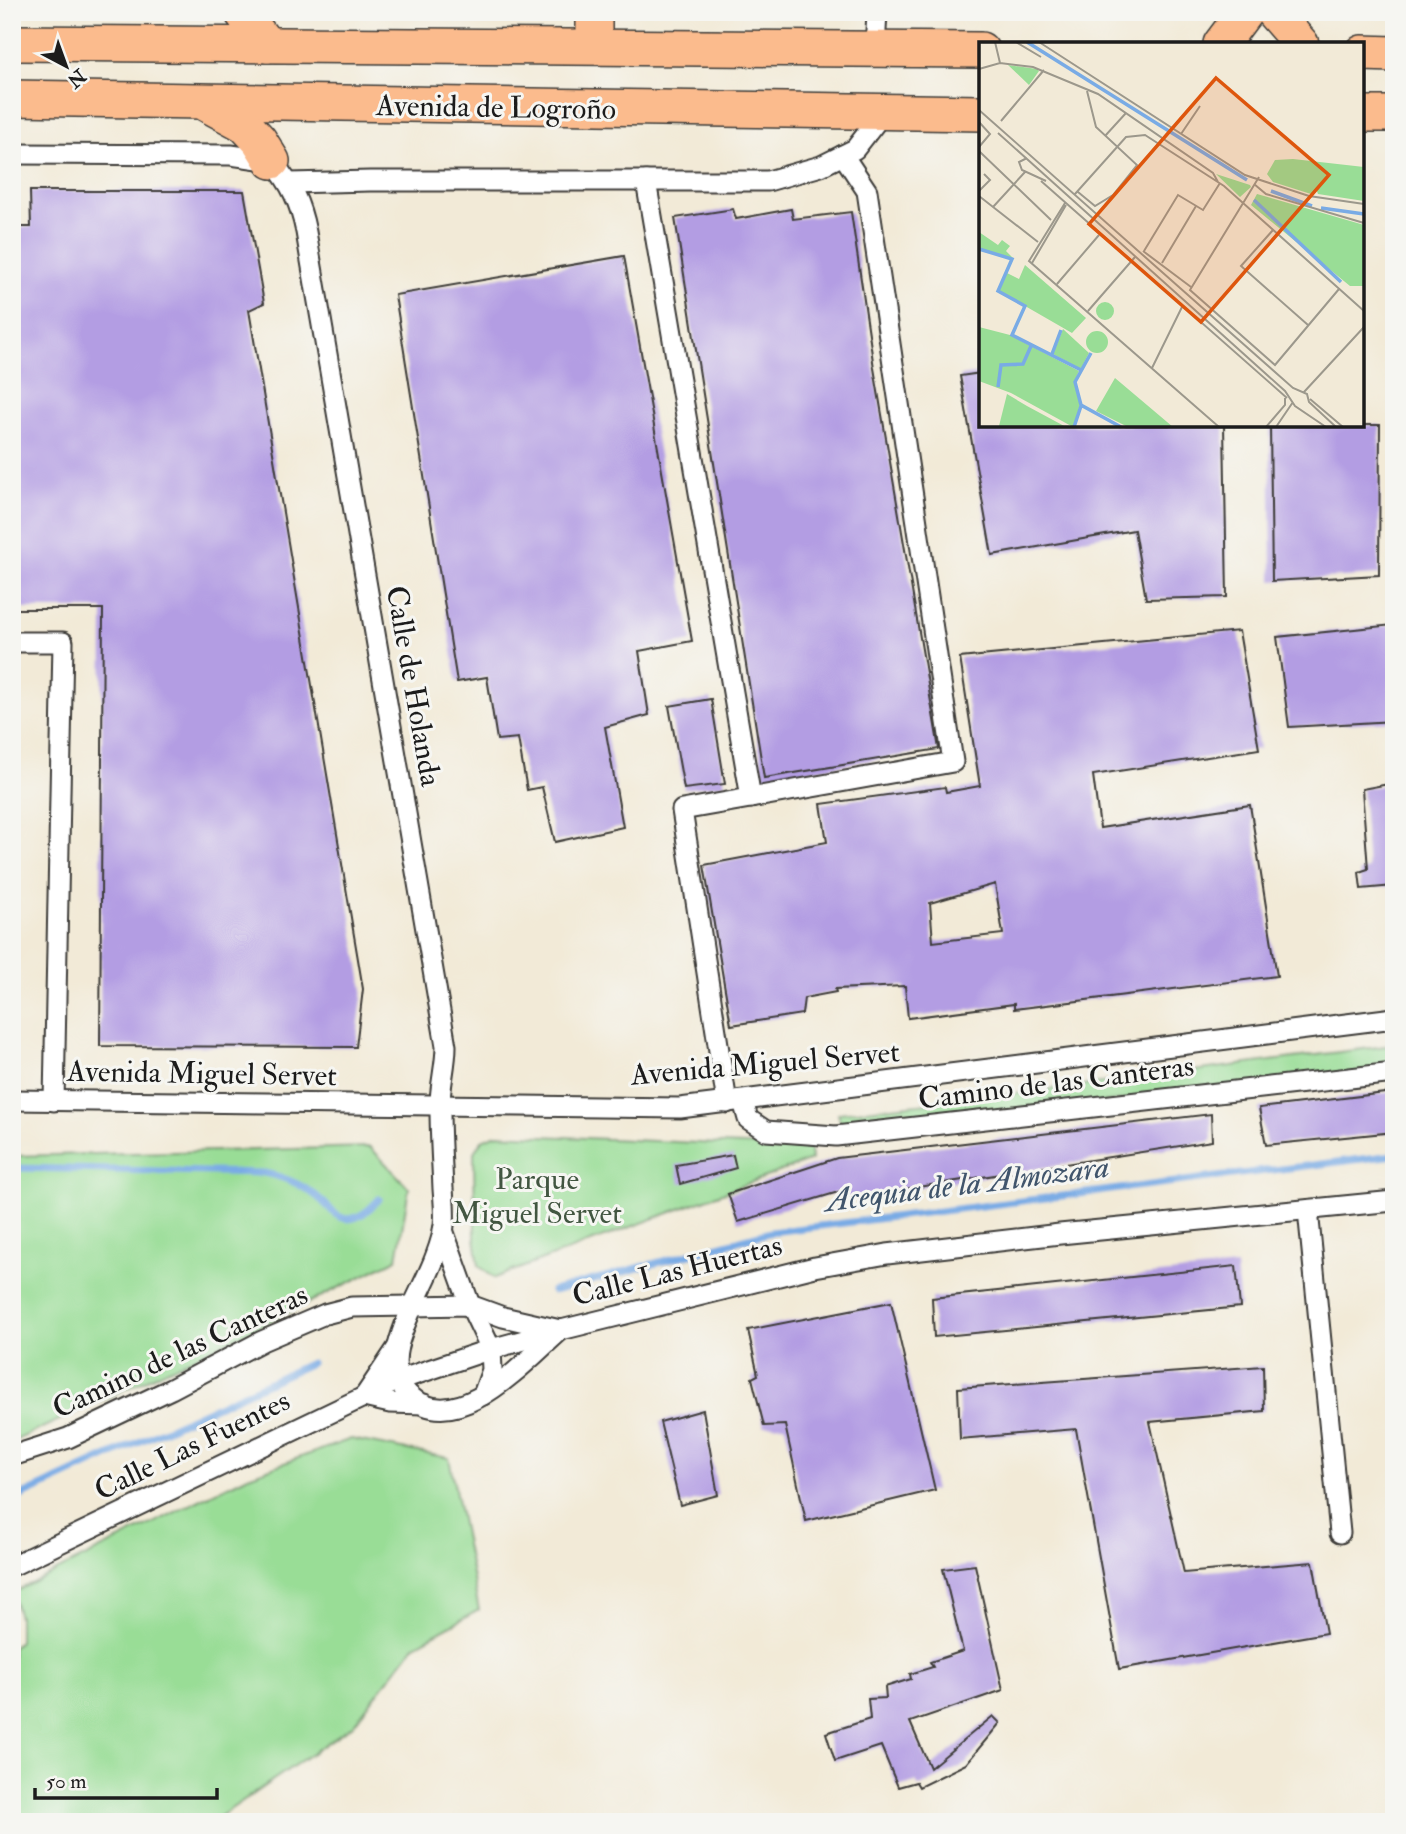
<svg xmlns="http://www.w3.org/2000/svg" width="1406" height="1834" viewBox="0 0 1406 1834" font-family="'IM FELL Double Pica',serif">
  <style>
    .green { fill: #99dd96; stroke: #5a7c59; stroke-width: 2 }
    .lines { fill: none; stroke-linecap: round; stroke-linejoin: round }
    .stream { stroke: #79abe5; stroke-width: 7 }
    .building { fill: #b39de3; fill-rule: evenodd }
    .street-casing { stroke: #3c3b38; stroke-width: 23 }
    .highway-casing { stroke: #3c3b38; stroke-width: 38 }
    .street { stroke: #fff; stroke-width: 19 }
    .highway { stroke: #fbbb8d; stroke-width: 35 }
    .labels { text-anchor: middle; stroke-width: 6; stroke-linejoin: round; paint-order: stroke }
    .street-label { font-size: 30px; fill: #1c1c1c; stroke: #f6f6f2 }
    .park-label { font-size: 30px; fill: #425641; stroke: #f6f6f2 }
    .water-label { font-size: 32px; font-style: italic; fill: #41556c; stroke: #f6f6f2 }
    .inset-river { fill: none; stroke: #79abe5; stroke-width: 3.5 }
    .inset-road { fill: none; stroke: #9c988c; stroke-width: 2 }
    .view { fill: #de560d; fill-opacity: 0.15; stroke: #de560d; stroke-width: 3.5 }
    .inset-edge { fill: none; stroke: #1c1c1c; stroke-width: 3.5 }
  </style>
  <rect width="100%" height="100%" fill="#f6f6f2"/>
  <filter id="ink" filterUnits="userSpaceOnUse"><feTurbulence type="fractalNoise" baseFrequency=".0143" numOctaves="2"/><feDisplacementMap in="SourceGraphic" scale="14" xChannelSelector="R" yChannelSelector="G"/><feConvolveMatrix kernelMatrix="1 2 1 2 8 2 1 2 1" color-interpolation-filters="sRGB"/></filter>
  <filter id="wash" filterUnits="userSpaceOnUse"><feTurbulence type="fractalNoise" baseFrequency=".00686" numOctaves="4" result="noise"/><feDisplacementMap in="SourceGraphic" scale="28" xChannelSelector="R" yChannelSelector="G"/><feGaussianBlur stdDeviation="1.57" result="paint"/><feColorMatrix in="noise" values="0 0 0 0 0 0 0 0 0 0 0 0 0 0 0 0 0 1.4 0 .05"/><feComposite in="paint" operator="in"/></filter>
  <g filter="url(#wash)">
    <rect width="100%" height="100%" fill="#f2ead7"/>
    <g class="green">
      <path d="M1394 1045V1070L842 1132 838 1113 1078 1086Z"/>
      <path d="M496 1134 810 1148 811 1160 494 1278 479 1266 475 1238 474 1152 482 1140Z"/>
      <path d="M370 1147 409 1188 397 1259 259 1327 12 1442V1156Z"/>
      <path d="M351 1439 449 1458 479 1610 415 1645 353 1725 212 1822H12V1647L19 1641V1617L12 1593 248 1476Z"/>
    </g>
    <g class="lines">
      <g class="stream">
        <path d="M12 1168 264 1173C284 1177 306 1186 322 1201 328 1206 334 1216 343 1218 357 1222 370 1209 379 1199"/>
        <path d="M553 1291 771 1232 1394 1155"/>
        <path d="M12 1500 311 1363"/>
      </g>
    </g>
    <g id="blocks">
      <g class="building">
        <path d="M30 191H244L264 303 249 310 363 989 356 1047 100 1046 103 609H12V227H31Z"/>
        <path d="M733 209 736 219 791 209 793 219 851 212 874 368 939 749 764 778 675 218Z"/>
        <path d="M624 256 692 641 639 651 649 715 605 727 623 827 555 842 542 787 527 790 518 738 497 740 487 677 457 682 395 295Z"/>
        <path d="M981 373V425H1224L1227 597 1146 599 1134 530 992 555 960 376Z"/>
        <path d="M1270 425H1380L1379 575 1272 581Z"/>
        <path d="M1393 625 1394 721 1289 727 1277 637Z"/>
        <path d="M1239 631 1259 749 1093 775 1100 828 1250 805 1277 976 1014 1009V1004L908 1018 905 986 835 989 836 992 804 998 802 1014 731 1025 704 865 827 842 821 804 945 787 946 792 980 786 960 658ZM995 884 1003 934 933 942 930 903Z"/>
        <path d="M711 699 725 784 684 789 669 706Z"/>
        <path d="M1394 783V886L1361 889 1359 872 1368 869 1362 789Z"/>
        <path d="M1394 1092V1132L1266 1145 1259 1108Z"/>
        <path d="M1211 1114 1212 1141 848 1198 845 1190 738 1222 728 1194 837 1158Z"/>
        <path d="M733 1155 736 1168 680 1184 676 1165Z"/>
        <path d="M1236 1266 1240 1307 934 1337 932 1298Z"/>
        <path d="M891 1302 935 1490 806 1521 785 1425 764 1426 752 1378 758 1375 748 1330Z"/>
        <path d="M1263 1366 1264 1411 1150 1422 1184 1573 1313 1562 1326 1633 1119 1669 1076 1429 960 1439 958 1388Z"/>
        <path d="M703 1410 718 1495 680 1505 660 1422Z"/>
        <path d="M975 1565 1003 1690 910 1722 930 1768 993 1716 1000 1723 966 1764 919 1787 916 1782 898 1787 881 1746 835 1761 826 1733 870 1719 868 1699 886 1698 885 1687 911 1679 910 1674 933 1667 930 1662 963 1651 943 1569Z"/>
      </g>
    </g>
  </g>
  <g filter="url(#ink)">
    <use href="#blocks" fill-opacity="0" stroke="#3c3b38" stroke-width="2"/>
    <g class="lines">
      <g class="street-casing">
        <g id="street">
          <path d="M875 49 877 12"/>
          <path d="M12 154 231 155 272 161C291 184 300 202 306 232L446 1046C446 1067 439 1088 440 1109 440 1136 442 1163 443 1189 444 1203 446 1219 443 1232 434 1272 408 1306 398 1346 394 1363 396 1383 409 1395 457 1440 526 1360 561 1330"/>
          <path d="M646 181 751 798"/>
          <path d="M290 183 370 181H768L821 166 855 149 883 113"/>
          <path d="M12 642H63L54 1101"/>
          <path d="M12 1100 680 1108 1394 1018"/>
          <path d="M743 1101 748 1119 766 1131 836 1136 1394 1073"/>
          <path d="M727 1103 682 810 953 762 867 191 843 155"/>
          <path d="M1308 1210 1340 1533"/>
          <path d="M443 1230 470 1305 491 1349 492 1370 483 1395"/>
          <path d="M397 1348 364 1397 390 1403 424 1404"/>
          <path d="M12 1456 68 1438 171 1389 262 1341 325 1314 352 1307 470 1305 503 1317 560 1330"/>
          <path d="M12 1566 399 1380 491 1349 561 1330 815 1267 887 1254 1060 1234 1394 1201"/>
        </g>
      </g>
      <g class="highway-casing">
        <g id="highway">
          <path d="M242 12 267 45"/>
          <path d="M594 12V46"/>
          <path d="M1273 12 1301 44"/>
          <path d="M12 43 981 50"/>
          <path d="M1221 44 1245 12"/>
          <path d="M1362 53 1394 54"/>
          <path d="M12 98 981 113"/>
          <path d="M207 104 244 124 259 140 272 161"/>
          <path d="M1362 114H1394"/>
        </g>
      </g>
      <use href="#street" class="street"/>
      <use href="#highway" class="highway"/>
    </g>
  </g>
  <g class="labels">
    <g class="street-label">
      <text transform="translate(496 107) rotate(1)" y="10">Avenida de Logroño</text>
      <text transform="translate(414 686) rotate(80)" y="10">Calle de Holanda</text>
      <text transform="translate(765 1063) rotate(-5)" y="10">Avenida Miguel Servet</text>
      <text transform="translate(202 1073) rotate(1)" y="10">Avenida Miguel Servet</text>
      <text transform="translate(1056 1082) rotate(-7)" y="10">Camino de las Canteras</text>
      <text transform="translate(677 1270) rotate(-14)" y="10">Calle Las Huertas</text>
      <text transform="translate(180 1351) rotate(-25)" y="10">Camino de las Canteras</text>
      <text transform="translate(192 1445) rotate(-26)" y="10">Calle Las Fuentes</text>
    </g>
    <g class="park-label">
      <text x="537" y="1189">Parque<tspan x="537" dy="34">Miguel Servet</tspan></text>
    </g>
    <g class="water-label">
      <text transform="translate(967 1183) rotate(-7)" y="11">Acequia de la Almozara</text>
    </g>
  </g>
  <g transform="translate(979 42)">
    <rect width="385" height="385" fill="#f2ead7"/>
    <path d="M29 23 58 27 60 29 50 43ZM314 117 385 125V159L339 152 337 147 332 152 294 140 288 132 296 118ZM237 132 271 143 272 145 261 155ZM278 152 385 183V244H371L272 163ZM0 190 19 203 23 198 31 204 27 209 35 217 0 206ZM46 223 107 276 93 291 20 249 28 231 40 237ZM117 269a9 9 0 1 1 18 0a9 9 0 1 1-18 0ZM0 285 31 293 100 329 95 340 101 363 94 385 32 351 0 339ZM84 287 110 311 102 327 74 312ZM107 300a11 11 0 1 1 22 0a11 11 0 1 1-22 0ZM136 336 194 385H149L117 369ZM28 352 48 364 87 385 20 384Z" fill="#99dd96"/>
    <path class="inset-river" d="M48 0 268 138M292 149 333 164M275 158 362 240M342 166 385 172M0 207 33 217 19 249 46 264 33 293 102 328M112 311 96 340 102 363 142 385M73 312 82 288M19 345 22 323 44 322 52 304M95 385 102 364"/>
    <path class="inset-road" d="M16 0 21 21M37 0 62 15M60 0 266 133 330 154 385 162M0 27 21 21 54 25 119 52 234 131 239 140M0 68 314 346 328 352 330 360 357 385M22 79 65 28M0 80 11 92 0 105M19 91 306 349 316 364 347 385M202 92 221 64M126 94 147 71M0 109 72 178M48 116 40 120 43 128 67 139M280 135 211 248 296 323 360 247M62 139 308 356M275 142 287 152 385 181M0 149 11 138 5 132M99 150 116 164 134 153 158 123 117 85 108 49M96 152 147 95 166 93 245 144 385 269M0 154 59 200M86 161 50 219 240 385M14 165 46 130M294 188 262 224 329 283M164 209 212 245M165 209 199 153 224 168 241 141M53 221 87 163M183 221 217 164M78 242 120 193M109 269 156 215M173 326 203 265M325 350 385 285M331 357 364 385M287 385 306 363V356M297 385 314 360"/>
    <path class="view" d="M237 36 350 133 222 280 110 182Z"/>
    <rect width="385" height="385" class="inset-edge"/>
  </g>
  <rect width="1406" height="1834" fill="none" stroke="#f6f6f2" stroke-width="42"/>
  <g transform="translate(66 66) rotate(139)" stroke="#f6f6f2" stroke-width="5" paint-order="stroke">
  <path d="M0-5L12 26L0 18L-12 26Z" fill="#1c1c1c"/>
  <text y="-10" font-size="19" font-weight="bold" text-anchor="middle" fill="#1c1c1c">N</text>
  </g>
  <path d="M35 1788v10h182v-10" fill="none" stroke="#1c1c1c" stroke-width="3.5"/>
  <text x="46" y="1788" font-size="21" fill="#1c1c1c" stroke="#f6f6f2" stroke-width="5" paint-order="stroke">50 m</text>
</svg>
